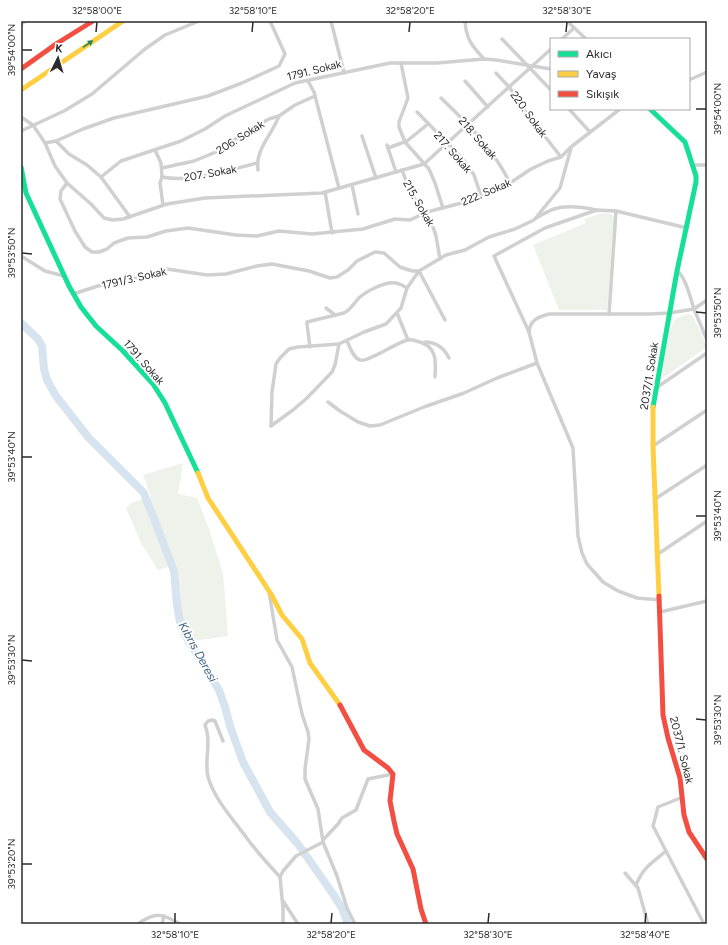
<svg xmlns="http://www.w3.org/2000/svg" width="728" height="945" viewBox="0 0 728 945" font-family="Figtree,sans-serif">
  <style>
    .green { fill: #eef2ea }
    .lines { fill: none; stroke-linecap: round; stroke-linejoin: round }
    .river { stroke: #d7e4ef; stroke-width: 8 }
    .street { stroke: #d0d0d0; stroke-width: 3.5 }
    .fast { stroke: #16e098; stroke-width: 5 }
    .slow { stroke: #ffcf43; stroke-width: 5 }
    .jam { stroke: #f24e42; stroke-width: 5 }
    .oneway { fill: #208662 }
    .ticks { fill: none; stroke: #2b2b2b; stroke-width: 1.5 }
    .labels { text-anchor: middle; stroke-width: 4; stroke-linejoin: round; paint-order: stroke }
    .street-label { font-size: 11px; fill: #2b2b2b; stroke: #fff }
    .water-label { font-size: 12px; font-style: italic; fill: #406687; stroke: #fff }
    .neatline { fill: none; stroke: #2b2b2b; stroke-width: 1.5 }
    .ticks-label { font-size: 10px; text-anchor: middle; fill: #2b2b2b }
  </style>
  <rect width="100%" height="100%" fill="#fff"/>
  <g class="green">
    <path d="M603 213 611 214 614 216 607 310H559L533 245 586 223 584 219Z"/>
    <path d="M689 314 693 316 707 347 663 378C662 371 670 326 674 321 678 317 683 315 689 314Z"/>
    <path d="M183 463 178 494 197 498 209 529 223 573 228 636 193 641 184 628 175 565 158 570 141 543 126 508 133 502 151 497 143 475Z"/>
  </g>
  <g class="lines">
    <path class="river" d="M21 323 38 339 42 346 44 369 47 380 56 396 88 437 144 493 147 502 151 511 174 571 177 605 180 622 185 635 219 690 225 707 230 726 243 762 270 812 298 844 333 894 342 908 348 924"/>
    <g class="street">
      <path d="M331 21 344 73"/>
      <path d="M465 21C466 39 472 46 484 59"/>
      <path d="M567 21 586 39"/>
      <path d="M21 24 26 21"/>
      <path d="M502 39 551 90"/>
      <path d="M562 39 574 28"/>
      <path d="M401 63 408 98 399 122V127L405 142 429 169 435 183 443 208"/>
      <path d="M496 73 510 88 518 102 561 157"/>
      <path d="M689 80 707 72"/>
      <path d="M308 81 314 92 339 188"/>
      <path d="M465 81 488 107"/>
      <path d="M441 98C469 125 492 147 510 183"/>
      <path d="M569 109 590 132"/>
      <path d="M417 112 462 158 474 175 481 196"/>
      <path d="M21 117 33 125 45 143 55 166 67 183 91 204 104 218 113 220 123 219 167 204 205 198 322 193 424 164 551 49"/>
      <path d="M21 131 64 111 92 94 145 49 165 35 199 21"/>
      <path d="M362 136 376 178"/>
      <path d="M56 141 69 154 87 165 101 177 130 217"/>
      <path d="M45 143 56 141 83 129 114 118 208 96 242 83 279 66 285 54 270 21"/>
      <path d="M387 145 396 172"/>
      <path d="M388 148 407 141 428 124"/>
      <path d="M155 150 161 163 162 177 160 183 163 205"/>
      <path d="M693 165H707"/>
      <path d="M162 168 194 161 216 152 254 127 269 119 279 116 295 105 315 96"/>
      <path d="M258 170C255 149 272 135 279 116"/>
      <path d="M402 170 411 194 431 221 436 236 440 259"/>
      <path d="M101 177 121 161 181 141 205 129 225 116 295 83 390 63H437L484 59 496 60 551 69"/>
      <path d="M162 177C191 183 229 170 257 163"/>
      <path d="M67 183 61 191 60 199 75 231 85 247 92 252H99L107 249 114 243 128 238 147 237 166 231 188 228 236 235 257 236 279 231 312 234 363 229 395 219 410 220 427 212 473 200 510 183 531 169 548 161 561 157 571 147 620 109"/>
      <path d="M352 185 358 214"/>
      <path d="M325 192 332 233"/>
      <path d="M536 218C542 215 548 211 554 209 567 205 582 207 596 210"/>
      <path d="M21 256 45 271 64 276"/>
      <path d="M419 271 445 320"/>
      <path d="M677 271C685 275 691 300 694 309L707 300"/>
      <path d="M73 294 101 285 148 276 156 272 167 269 207 275 226 274 257 266 272 264 309 271 330 278 337 277 348 270 357 261 375 252 384 253 400 267 412 271H419"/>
      <path d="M326 308 335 315"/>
      <path d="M397 313 408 340"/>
      <path d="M609 314 616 211"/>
      <path d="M529 332 494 256 545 228 585 214 597 210 616 211 687 228"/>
      <path d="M347 341C350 347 353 358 360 360 367 363 397 342 408 340 411 339 416 341 420 342 437 347 436 362 435 377"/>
      <path d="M425 342C436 342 444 348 449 358"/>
      <path d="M310 347 307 324V322L344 313C350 310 353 305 357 300 364 292 385 281 396 283 400 284 404 286 407 288"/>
      <path d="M656 388 707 353"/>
      <path d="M328 402 340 411 358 422 370 426 380 425 424 407 464 393 497 378 537 363"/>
      <path d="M271 426 272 392 276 364 280 358 289 349 298 347 339 344 364 332 386 324 401 308 407 288 419 271 446 255 465 250 489 237 515 229 534 220 560 188 571 148"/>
      <path d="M271 426 293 410 306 399 332 372 335 365 339 344"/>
      <path d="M653 446 707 410"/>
      <path d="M655 499 707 465"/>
      <path d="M658 554 707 521"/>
      <path d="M269 592 277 640 292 667 302 714 308 732 309 739 305 769V779L318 809 323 842 296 856 283 871 280 877 283 908V924"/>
      <path d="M660 600 637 598 618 591 603 582 587 564 582 553 578 536 573 448 537 363 529 332C530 320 538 317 549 314H650L669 313 694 309 707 340"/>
      <path d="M660 612 707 601"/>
      <path d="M223 741 215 721 212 720 208 721 205 725C212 742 204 759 208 777 215 800 232 818 246 837 256 851 268 864 280 877"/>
      <path d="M683 797 658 807 653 826 704 924"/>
      <path d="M323 840 338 824 342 818 356 810 368 779 393 774"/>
      <path d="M323 842 337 876 347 908 355 924"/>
      <path d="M625 873 638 888 648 924"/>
      <path d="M636 885C643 867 652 863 666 851"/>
      <path d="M283 901 298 924"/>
      <path d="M138 924C155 912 162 913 180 924"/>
      <path d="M162 924 164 916"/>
    </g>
    <g class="fast">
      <path d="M650 109 685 142 696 176V182L677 271 653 407"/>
      <path d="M21 167 26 193 69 286 81 307 96 326 123 351 153 384 165 403 198 473"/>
    </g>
    <g class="slow">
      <path d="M21 90 123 21"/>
      <path d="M653 407V446L659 596"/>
      <path d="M198 473 208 498 271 594 282 615 302 639 310 663 340 705"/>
    </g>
    <g class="jam">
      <path d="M21 69 56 44 93 21"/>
      <path d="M659 596 663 715 668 738 680 778 684 815 689 832 707 859"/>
      <path d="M340 705 364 750 388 768 393 774 390 801 394 821 397 834 413 869 421 909 426 924"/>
    </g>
  </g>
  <defs><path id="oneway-solid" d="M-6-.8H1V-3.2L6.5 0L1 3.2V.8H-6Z"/></defs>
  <use class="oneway" href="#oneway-solid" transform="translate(88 44) rotate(-34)"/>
  <path class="ticks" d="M96 32 97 22M252 32 253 22M409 32 410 22M566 32 567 22M22 50H32M696 109H706M22 253 32 254M696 312 706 313M22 457H32M696 516H706M22 660 32 661M696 719 706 720M22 864H32M175 923V913M331 923 332 913M488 923 489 913M645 923 646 913"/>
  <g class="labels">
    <g class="street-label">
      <text transform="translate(314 70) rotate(-14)" y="4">1791. Sokak</text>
      <text transform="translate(529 114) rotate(54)" y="4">220. Sokak</text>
      <text transform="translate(240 137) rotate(-32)" y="4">206. Sokak</text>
      <text transform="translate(478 138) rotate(49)" y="4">218. Sokak</text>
      <text transform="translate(453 152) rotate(49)" y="4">217. Sokak</text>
      <text transform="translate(210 173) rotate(-10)" y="4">207. Sokak</text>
      <text transform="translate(486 192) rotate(-23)" y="4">222. Sokak</text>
      <text transform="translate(419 203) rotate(60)" y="4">215. Sokak</text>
      <text transform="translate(134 278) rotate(-13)" y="4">1791/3. Sokak</text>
      <text transform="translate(144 362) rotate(49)" y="4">1791. Sokak</text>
      <text transform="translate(649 376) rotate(-81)" y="4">2037/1. Sokak</text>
      <text transform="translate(682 750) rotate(76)" y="4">2037/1. Sokak</text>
    </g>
    <g class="water-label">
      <text transform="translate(198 652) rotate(61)" y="4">Kıbrıs Deresi</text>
    </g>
  </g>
  <rect width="728" height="945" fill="none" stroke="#ffffff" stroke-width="44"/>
  <rect x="550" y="38" width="140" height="72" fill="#ffffff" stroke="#aaaaaa"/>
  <rect x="558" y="51" width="20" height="6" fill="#16e098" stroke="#aaaaaa"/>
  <text x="586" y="58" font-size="12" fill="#2b2b2b">Akıcı</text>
  <rect x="558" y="71" width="20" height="6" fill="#ffcf43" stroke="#aaaaaa"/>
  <text x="586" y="78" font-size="12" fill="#2b2b2b">Yavaş</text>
  <rect x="558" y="91" width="20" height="6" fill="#f24e42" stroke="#aaaaaa"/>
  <text x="586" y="98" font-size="12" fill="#2b2b2b">Sıkışık</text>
  <g transform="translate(58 58) rotate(5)" stroke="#ffffff" stroke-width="3" paint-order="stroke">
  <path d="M0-3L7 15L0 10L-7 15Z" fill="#2b2b2b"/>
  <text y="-6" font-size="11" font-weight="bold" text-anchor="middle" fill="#2b2b2b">K</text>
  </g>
  <rect x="22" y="22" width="684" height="901" class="neatline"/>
  <g class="ticks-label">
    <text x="97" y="14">32°58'00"E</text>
    <text x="253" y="14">32°58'10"E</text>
    <text x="410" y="14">32°58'20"E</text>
    <text x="567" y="14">32°58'30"E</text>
    <text transform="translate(11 50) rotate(-90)" y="4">39°54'00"N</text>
    <text transform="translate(717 109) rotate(-90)" y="4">39°54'00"N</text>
    <text transform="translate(11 253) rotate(-90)" y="4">39°53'50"N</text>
    <text transform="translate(717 313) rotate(-90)" y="4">39°53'50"N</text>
    <text transform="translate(11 457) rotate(-90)" y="4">39°53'40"N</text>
    <text transform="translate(717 516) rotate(-90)" y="4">39°53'40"N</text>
    <text transform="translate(11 660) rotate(-90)" y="4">39°53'30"N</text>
    <text transform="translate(717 720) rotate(-90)" y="4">39°53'30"N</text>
    <text transform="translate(11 864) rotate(-90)" y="4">39°53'20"N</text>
    <text x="175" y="938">32°58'10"E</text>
    <text x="331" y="938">32°58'20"E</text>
    <text x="488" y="938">32°58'30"E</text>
    <text x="645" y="938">32°58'40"E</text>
  </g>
</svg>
